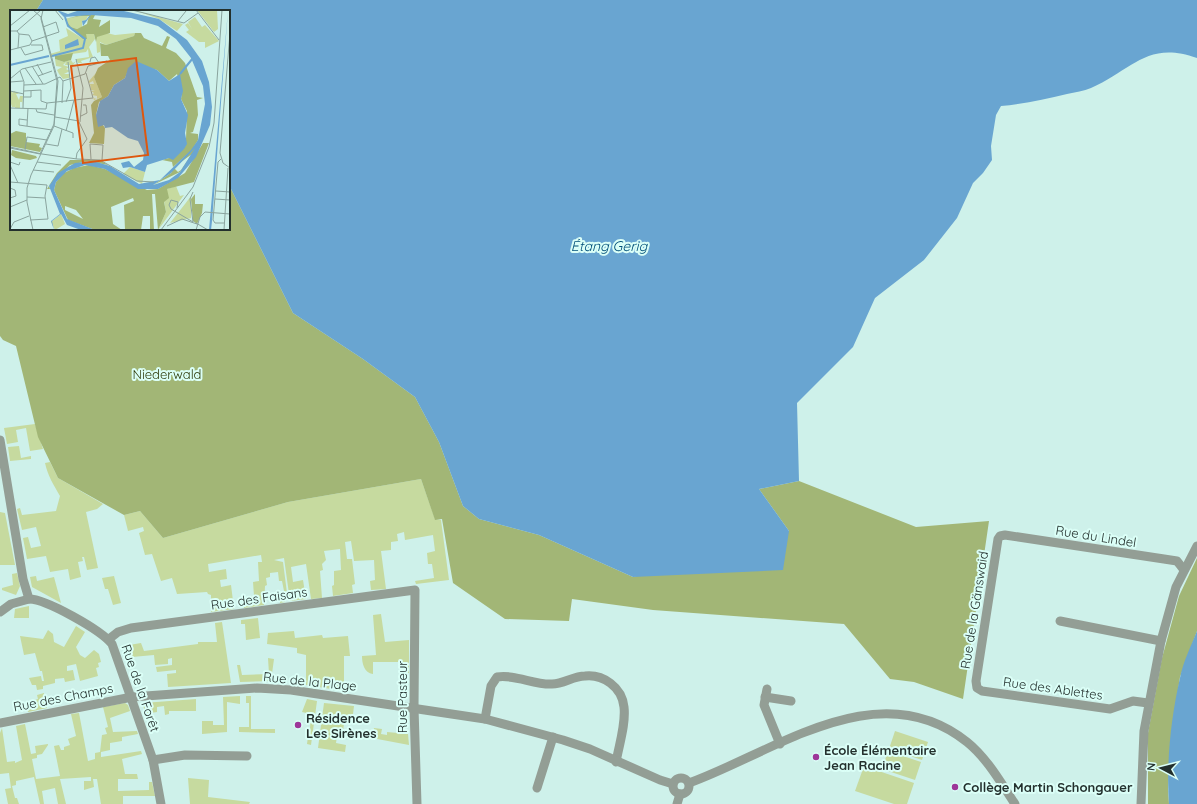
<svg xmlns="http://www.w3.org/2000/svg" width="1197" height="804" viewBox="0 0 1197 804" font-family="Quicksand,sans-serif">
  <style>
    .green { fill: #c6da9f }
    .forest { fill: #a2b676 }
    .water { fill: #69a5d1 }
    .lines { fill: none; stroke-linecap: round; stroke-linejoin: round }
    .minor { stroke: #939e95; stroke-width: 9 }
    .poi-dot { fill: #9d3699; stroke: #dbfff7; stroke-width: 1.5 }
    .labels { text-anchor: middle; stroke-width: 4; stroke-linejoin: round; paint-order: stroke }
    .park-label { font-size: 13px; fill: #2d3907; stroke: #dbfff7 }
    .street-label { font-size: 13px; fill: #23302d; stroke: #dbfff7 }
    .poi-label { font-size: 13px; font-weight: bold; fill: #23302d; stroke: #dbfff7; text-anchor: start }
    .water-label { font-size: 14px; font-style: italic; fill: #004f78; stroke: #dbfff7 }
    .inset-river { fill: none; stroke: #69a5d1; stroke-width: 2 }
    .inset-road { fill: none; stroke: #8aa49e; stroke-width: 1 }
    .view { fill: #de570e; fill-opacity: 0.15; stroke: #de570e; stroke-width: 2 }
    .inset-edge { fill: none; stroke: #23302d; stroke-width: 2 }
  </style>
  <rect width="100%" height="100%" fill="#cef1ea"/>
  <g class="green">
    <path d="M35 424 43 449 30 451 26 428 16 430 18 442 7 444 4 428Z"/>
    <path d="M19 446 21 458 31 456V459L10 461 8 447Z"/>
    <path d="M50 462 58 478 103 504 97 509 86 512 98 568 87 570 84 557H82L83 561 78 562 81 577 70 580 68 569 50 572 46 556 27 559 23 538 28 537 31 548 41 546 36 527 22 530 17 509 20 508 22 515 56 511 60 496C53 484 48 476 45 463Z"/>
    <path d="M421 479 435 519 441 520 449 580 416 584 415 581 434 578 432 564H428L427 553 435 551 433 535 405 540 404 532 397 534 398 541 391 542V550L381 551 386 589 371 590 370 581 375 580 374 560 354 561 351 541 345 542 347 559H352L355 584 352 585 353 593 333 596 332 586 334 585V571L341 570 340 549 324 551 326 560 322 564 323 570 320 571 322 598 311 599 306 564 291 567 293 582 303 580 306 599 290 601 284 558 274 560 283 562 287 593H284L285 602 280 603 278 594 284 591 282 581H279L278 572 270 573V577L266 578 267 585 265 586 264 605 244 608 242 598 254 596 253 582 259 581 258 562H262L261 555 208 564 209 572 226 569 227 579 220 580 221 587 231 585 234 609 211 612V595L208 594 207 592 177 594 172 578 161 581 152 554 145 555 139 533 144 531 143 527 128 531 124 515 140 511 163 538 288 502Z"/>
    <path d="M0 512 5 513 15 565H0Z"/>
    <path d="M17 573 20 586 16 595 2 590V588L13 585 12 574Z"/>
    <path d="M36 576 37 581 54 577 61 603 32 587 30 577Z"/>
    <path d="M114 576 121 603 113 605 108 589H105L102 578Z"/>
    <path d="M29 606V618H14L15 609Z"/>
    <path d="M381 614 385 642 409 640V673H403L402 662H373V674C364 673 362 663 362 656L376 655 373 615Z"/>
    <path d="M258 618 260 638 246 640 245 624H241V620Z"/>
    <path d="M222 622 231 683 168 687 167 674 176 673V670L157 672 156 667 172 665V658L168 659V664L155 665 154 655 132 657 129 645 141 643 144 651 198 644V642H217L215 623Z"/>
    <path d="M76 626 85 632 76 647 80 655 85 658 94 650 99 654 101 662 98 663 99 667 96 668 98 676 80 681 76 664 67 666V671L73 670 75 680 65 682 64 678 55 679V683L43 686V689L37 690 36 685H32L29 678 41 676 42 681H44L42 671H40L35 653 24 655 20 636 43 639 48 630 53 634 54 642 64 647Z"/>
    <path d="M294 631 295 638 322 635 323 638 348 636 350 656H344V691L306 685V655L297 653V648L267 644 268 633Z"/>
    <path d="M268 658 274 659 271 681 240 682 237 665H240L242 675 269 674Z"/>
    <path d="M44 693 47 708 28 712 27 707 36 705 35 700 38 699 37 695Z"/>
    <path d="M240 696V704L227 702V732L202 734V721H213V725H224L223 697Z"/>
    <path d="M246 696H251V729H275V733L239 732V727H249V703H246Z"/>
    <path d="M196 699V711H169V714L165 715 164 706 157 707V712L145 714 143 703Z"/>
    <path d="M307 699 317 701 311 745 307 744 309 729H310L311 714 302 712Z"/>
    <path d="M125 703 128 705 130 711 110 718 113 732 137 731 138 734 122 737V741L110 743V750L101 752V757L141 751 142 754 122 759 125 774H137L138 779H118V791L149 790V782H152L155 796H123V804H101L97 779H93L94 787 84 790V781H91V777L60 779 66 804H58L55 788 42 791 44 804H40L34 777 16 781V785L12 786 15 798H17L19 804H8L5 789 11 788 9 773 0 774V733L2 728 7 762 15 761V763L22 760 16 726 25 724 31 754 36 753 35 746 48 744V745L42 754 37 755V758L32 759 36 779 60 776 54 746 59 745 61 750H64V747L70 745 68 739 76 736 71 714 79 713 88 761 95 759V753L100 752 102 735 107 734 105 728 108 727 103 707Z"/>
    <path d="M324 703 354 706 353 714 345 716 343 731 338 730 336 743 346 745 345 752 318 748Z"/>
    <path d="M374 728 382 729 381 734 387 735V732L398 733V731L408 734 409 745 372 738Z"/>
    <path d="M895 731 928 742 922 760 889 749Z"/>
    <path d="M888 751 921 762 915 780 882 769Z"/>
    <path d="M864 766 914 783 907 804H894L855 791Z"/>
    <path d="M188 778 209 780 208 797 250 802 249 804H190Z"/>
  </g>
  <g class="forest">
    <path d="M0 0H43L36 11H11V229H229V185L293 313 363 359 415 397 439 442 463 506 479 519 539 535 633 577 789 531 759 489 799 481 916 527 989 521 963 699 914 682 890 679 844 624 653 610 572 599 569 621 505 619 453 583 442 519 435 520 421 479 288 502 163 538 140 511 124 515 58 478 38 437 16 346 3 340 0 336Z"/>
    <path d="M1197 558V631L1180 677 1171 739 1168 789 1169 804H1148V733L1162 658 1179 596Z"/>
  </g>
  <g class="water">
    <path d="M43 0H1197V58C1147 40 1132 70 1091 88 1084 91 1075 92 1067 94 1045 99 1024 104 1001 106L996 115 991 146 992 160 983 173 973 183 957 218 924 260 875 298 853 347 797 403 799 481 759 489 789 531 783 570 633 577 539 535 479 519 463 506 439 442 415 397 363 359 293 313 229 185V11H36Z"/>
    <path d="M1197 631V804H1169C1166 764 1171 717 1180 678 1183 662 1191 646 1197 631Z"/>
  </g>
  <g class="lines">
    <g class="minor">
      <path d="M0 440 23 579 29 599C46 599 101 630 112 644L153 760 161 804"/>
      <path d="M0 612 11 604 29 599"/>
      <path d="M1060 621 1161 641"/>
      <path d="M109 639 118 632 131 628 415 590 414 708 417 804"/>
      <path d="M767 689 764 705 780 744"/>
      <path d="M765 697 791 701"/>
      <path d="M1148 703 1133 701 1110 709 982 691 977 688 976 681 998 539 1000 536 1005 535 1164 559 1177 561 1184 570"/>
      <path d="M485 719 491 686 497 677C515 674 534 685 552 684 564 684 573 676 585 676 603 674 622 687 624 707 626 724 619 745 616 762"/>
      <path d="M0 723 132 697 257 688 291 690 485 719 563 740 590 749 660 780 673 784"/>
      <path d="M153 760 185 755 247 756"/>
      <circle cx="681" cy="786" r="8"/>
      <path d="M689 783C775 752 878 671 967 742 987 758 1001 783 1015 804"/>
      <path d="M537 788 553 737"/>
      <path d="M677 804 680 794"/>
      <path d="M1141 804 1144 731 1161 641 1176 587 1197 546"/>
    </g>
  </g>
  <g class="poi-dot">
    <circle cx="298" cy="725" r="4"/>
    <circle cx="816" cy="757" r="4"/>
    <circle cx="955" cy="787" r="4"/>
  </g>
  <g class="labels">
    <g class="park-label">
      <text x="167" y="379">Niederwald</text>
    </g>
    <g class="street-label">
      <text transform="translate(1096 536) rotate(9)" y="5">Rue du Lindel</text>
      <text transform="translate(259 598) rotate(-8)" y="5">Rue des Faisans</text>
      <text transform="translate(974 610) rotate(-81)" y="5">Rue de la Gänswaid</text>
      <text transform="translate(310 681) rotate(6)" y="5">Rue de la Plage</text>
      <text transform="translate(141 688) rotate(71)" y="5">Rue de la Forêt</text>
      <text transform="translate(1053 688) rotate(8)" y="5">Rue des Ablettes</text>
      <text transform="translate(63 697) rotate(-11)" y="5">Rue des Champs</text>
      <text transform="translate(402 697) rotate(-90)" y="5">Rue Pasteur</text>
    </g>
    <g class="poi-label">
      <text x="306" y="723">Résidence<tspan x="306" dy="15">Les Sirènes</tspan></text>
      <text x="824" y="755">École Élémentaire<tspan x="824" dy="15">Jean Racine</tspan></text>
      <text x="963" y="792">Collège Martin Schongauer</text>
    </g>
    <g class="water-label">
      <text x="609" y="251">Étang Gerig</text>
    </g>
  </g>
  <g transform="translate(10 10)">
    <rect width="220" height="220" fill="#cef1ea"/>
    <path d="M187 0H207L208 19 204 22ZM127 1 173 14 167 21 149 9ZM71 6H78L76 10 72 11V17L67 19 61 17 55 9ZM185 7 192 17 195 15 209 31 195 38V32H189L176 22 179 20 175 15 178 13 182 19 178 12ZM56 18 75 30 76 24H84L85 29 79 37 83 47 71 51 72 53H68L66 49 79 47 78 39 76 42 41 47 40 44 50 41 49 30 58 26ZM97 23 105 25 125 23 124 26 96 35 90 32V42L87 43 86 27ZM45 49 54 52 61 50 63 53 66 51 63 55H55L56 52 53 55 59 57 56 59 60 61 54 64H60L59 68 53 69 49 64 47 60 52 57 46 56ZM86 63 84 67 92 87 84 90 83 88 87 89V86L82 85 84 83 81 81H85L81 80 80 74H84L83 71 79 73V71ZM0 81H3L2 84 4 81 9 84H6L9 90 10 86H13L12 98V92H10V98H5L6 92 5 97H2L1 94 0 96ZM120 157 135 162 132 174 113 164ZM166 176 170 186 174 185 148 220 156 202 154 191 157 179ZM181 186V208L160 213 175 194ZM51 204 55 214 45 220 41 212Z" fill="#c6da9f"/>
    <path d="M71 5H85L83 9 91 10 89 17 100 10V23L87 27 86 32 84 24H76L77 29H73L58 16 55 9ZM71 6H79L77 14 67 19 61 17 55 9ZM125 23H131L134 28 152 36 157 26 160 27 156 38 166 43 175 53 187 87 193 88 187 90 188 105 183 122 180 123 188 124V130L182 140 163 157 162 152 152 150 159 148 176 129 177 101 171 89 172 83 167 64 159 71 147 60 133 56 119 58 115 68 104 75 98 86 89 92 86 105 95 118 94 134 79 133 84 123 81 95 84 91 92 87 84 67 88 58 100 50 98 46H91L90 33 96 35 124 26ZM63 43 61 50 54 52 45 49V46ZM6 121 16 123V132L30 134 29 137 32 138 30 142 0 136V124ZM193 133H199L184 172 157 179 159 188 154 192 156 202 148 220 145 184H142L144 220H140V206H133L131 220H115L114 195 124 191 123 188 101 197 103 214 112 220H85L58 210 44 180 46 172 54 163 64 158 79 155 95 159 137 180 148 179 175 163ZM55 196 66 200 73 209 55 200ZM187 135 181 148 170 162 143 175 161 163 164 158 168 162 171 160 182 144 167 155ZM2 140 26 146 27 148 20 150 6 148 1 145ZM60 150H90L98 155 78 151 60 155 39 176 40 179H37L47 163ZM185 184V194H193L192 203 187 214 183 211 181 189Z" fill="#a2b676" fill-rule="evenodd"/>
    <path d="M47 0 58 4 70 0 114 1 149 9 177 30 192 51 199 72 202 97 200 115 186 147 168 168 148 179H128L95 159 75 155 57 161 46 172 44 180 57 209 85 220H71L57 215 51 204 42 211 44 220 41 211 50 204 39 176 48 163 65 153 83 151 100 156 129 174 150 170 181 140 188 130 195 94 193 76 181 48 166 29 148 16 121 8 81 5 73 16 72 11 76 10 80 5 54 7ZM185 138 170 162 159 170 143 175 161 163ZM218 0 202 211 201 220H199ZM68 29 69 35 55 39V35ZM126 51 147 60 159 71 170 64 173 81 171 89 178 105 175 123 177 134 174 139 163 150 159 148 137 155 135 162 120 157 113 158 111 153 119 151 124 157 133 150 134 143 128 131 118 128 102 117 95 118 94 115 88 117 86 105 90 91 98 86 104 75 115 68 118 58Z" fill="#69a5d1" fill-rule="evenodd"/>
    <path class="inset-river" d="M42 46 73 38 75 29 58 16 55 7M0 55 39 46M170 64 183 48M194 122 198 106"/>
    <path class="inset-road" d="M45 0 53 10M122 0 174 13 188 3M186 0 209 30M168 11 176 1M0 16 20 0M0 21H7L31 0M7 21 9 24 19 25 22 31 49 22 46 12 33 17M220 23 210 143 213 153 220 158M8 38 9 24M11 38 15 45 33 40 32 35H21M0 40 20 35 22 31M66 49 73 78 70 112M80 52 81 48 85 47 89 53M27 54 33 65M22 56 33 74M15 58 26 74M10 61 14 72 13 98M28 66 42 61M0 69 12 59 41 52M53 71 75 64 78 56 97 51M0 72 13 71M14 75 35 74 50 67 53 71M0 81 14 84M14 81 31 80V91L37 93M14 87H21V81M56 92 61 78 58 52M52 93 53 71M0 98 36 99 37 93 83 88 76 63M26 99 27 102 44 105M71 106 77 103 76 95H73M45 107 69 111M17 110 9 109V115L42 120M17 116 18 98M44 116 63 123V128M56 121 64 90M36 134 48 136 52 119M0 137 32 144M0 138 30 144 44 114 47 71 31 9 33 0M15 140 17 127 37 130M32 144 67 149 90 150 127 171 144 172M66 149 67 143 77 129 69 112M81 149 80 134 93 135 92 150M211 149 208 152 203 210 205 213H214M0 152 9 155 10 152M27 152 51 155M0 155 8 173M23 160 44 162M0 172 37 175 35 186 38 209M0 178 5 180 6 186 0 188M206 181 220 182M183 182 180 189 183 212M17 187 35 188M205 189 220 190M0 197 17 190M167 198 168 192 161 190 159 195 161 199 183 212M20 210 38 209M186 213 198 220M157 216 172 209 187 214M0 219 4 212 19 206M23 220 17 192V178L21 165 44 116 48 71 31 7 23 0M151 220 183 177 199 137 204 113 212 0M186 220 190 207 195 202 220 204M214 220 218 158"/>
    <path class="view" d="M126 48 138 145 73 153 61 56Z"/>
    <rect width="220" height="220" class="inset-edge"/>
  </g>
  <g transform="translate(1161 768) rotate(277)" stroke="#dbfff7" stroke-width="3" paint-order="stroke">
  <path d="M0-3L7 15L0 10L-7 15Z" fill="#23302d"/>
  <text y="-6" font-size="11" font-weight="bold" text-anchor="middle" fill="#23302d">N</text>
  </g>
</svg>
